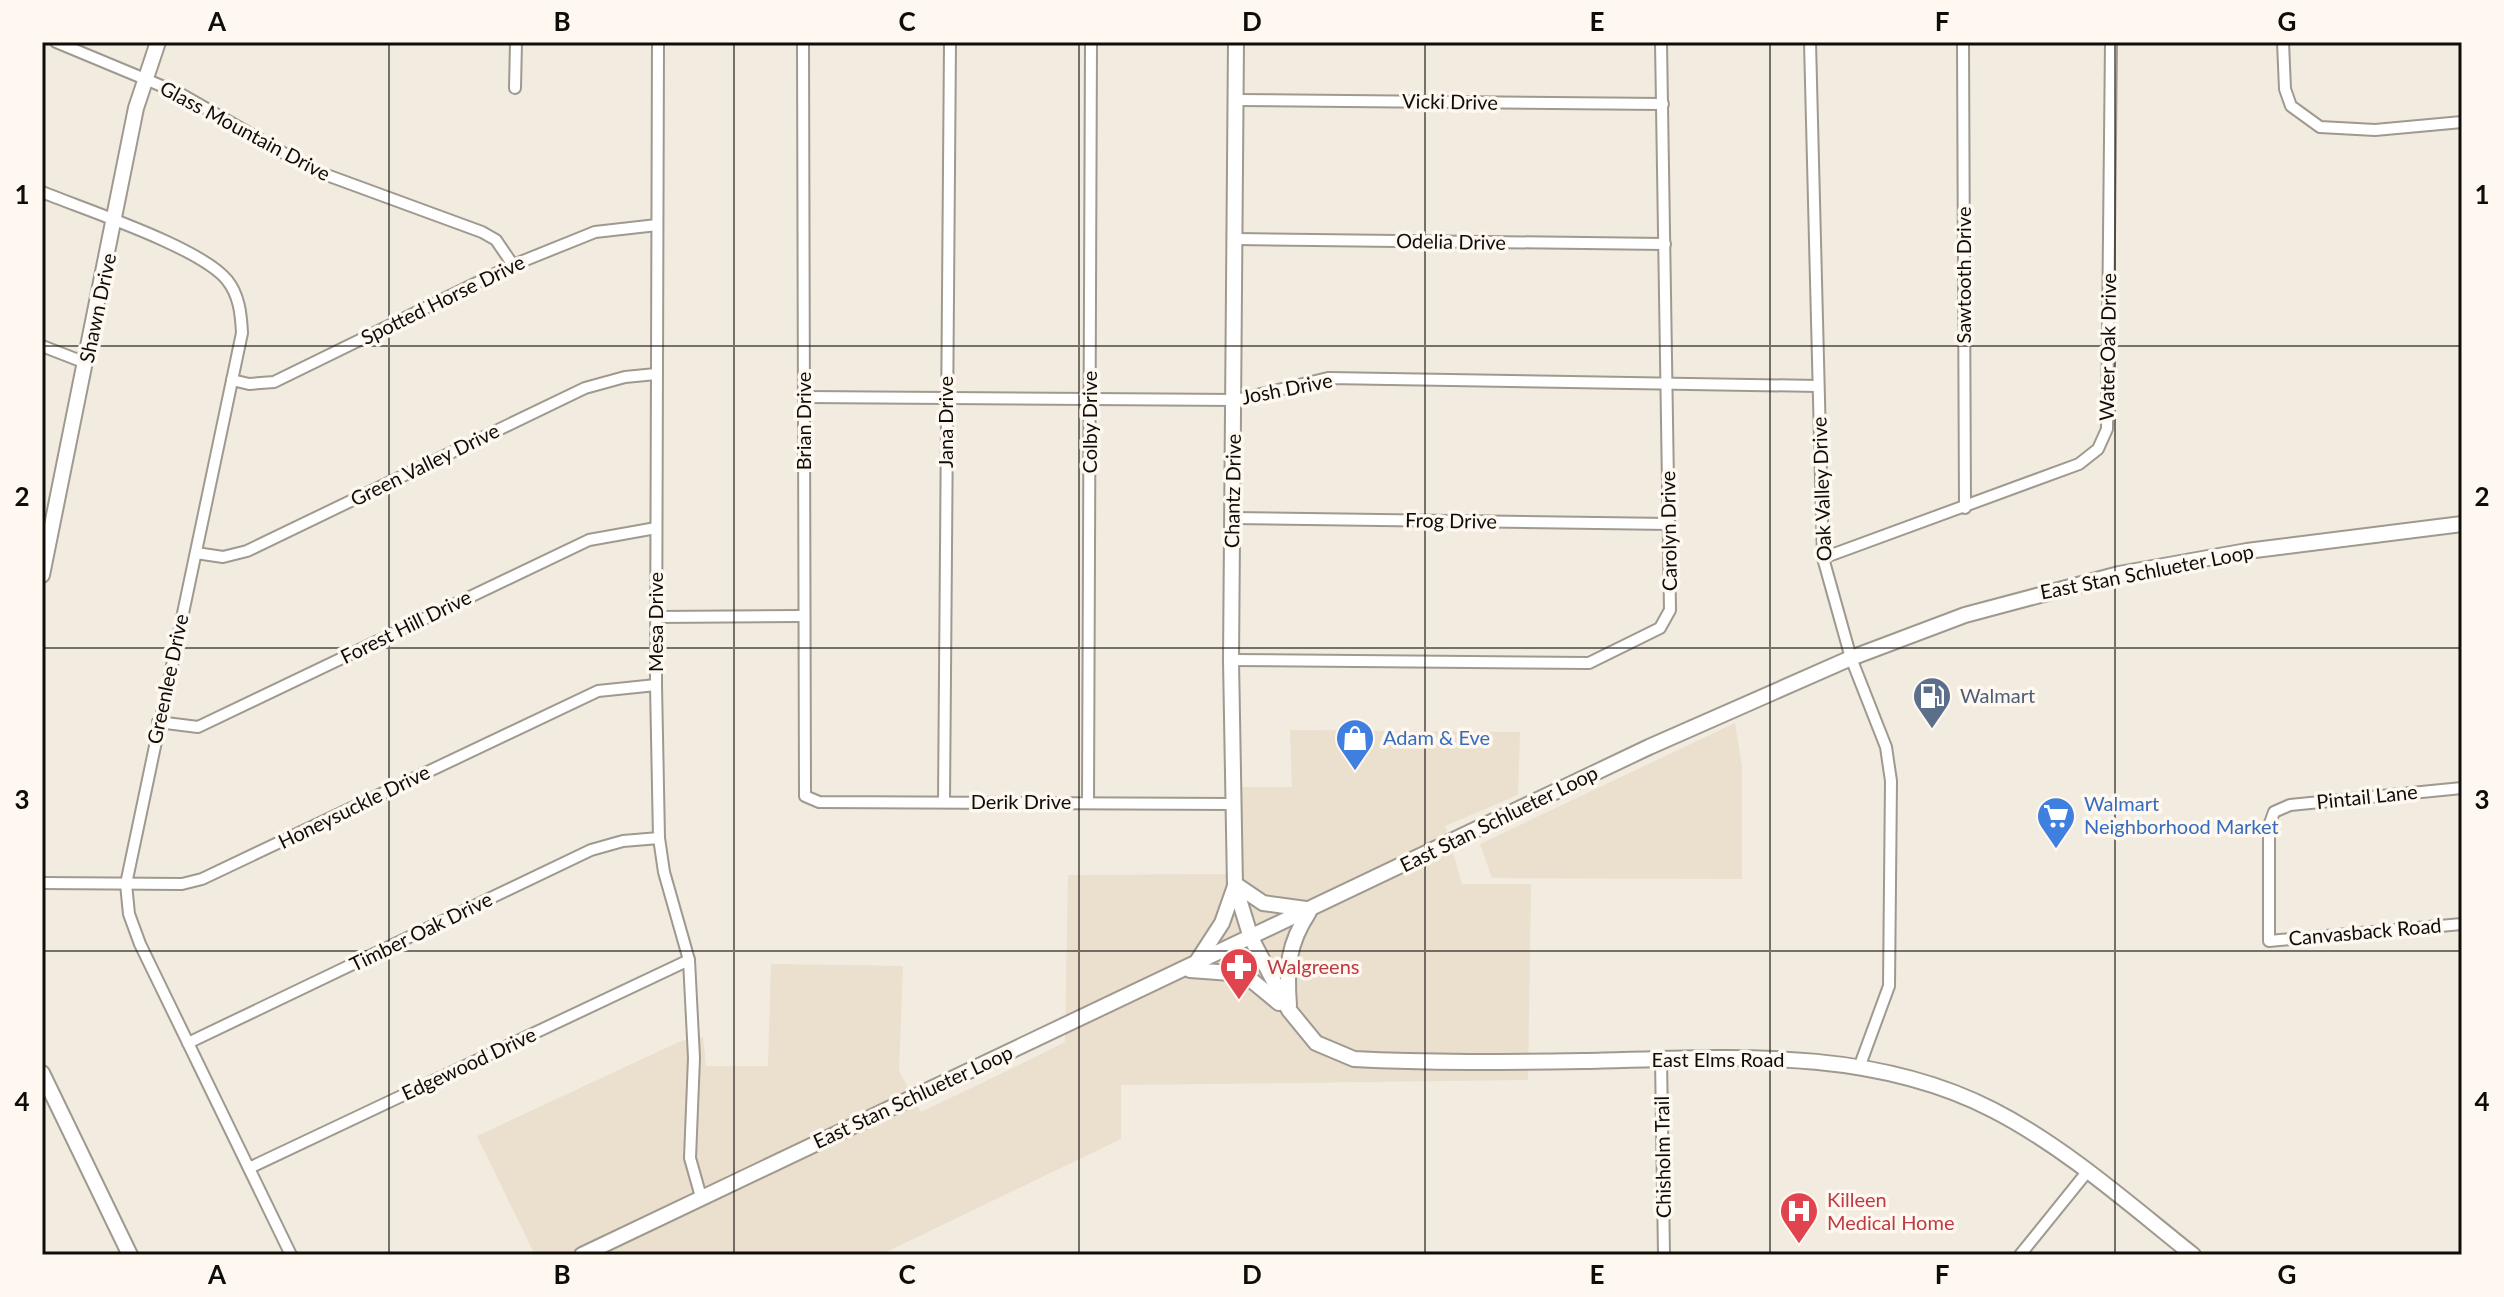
<svg xmlns="http://www.w3.org/2000/svg" width="2504" height="1297" viewBox="0 0 2504 1297" font-family="Lato,sans-serif">
  <style>
    .built { fill: #ebdfce }
    .lines { fill: none; stroke-linecap: round; stroke-linejoin: round }
    .street-casing { stroke: #9f998f; stroke-width: 14 }
    .secondary-casing { stroke: #9f998f; stroke-width: 18 }
    .street { stroke: #fff; stroke-width: 10 }
    .secondary { stroke: #fff; stroke-width: 14 }
    .grid { fill: none; stroke: #0f0d09; stroke-width: 2; stroke-opacity: 0.55 }
    .labels { text-anchor: middle; stroke-width: 7; stroke-linejoin: round; paint-order: stroke }
    .street-label { font-size: 20px; fill: #0f0d09; stroke: #fef8f0 }
    .service-label { font-size: 20px; fill: #4e5e75; stroke: #fef8f0; text-anchor: start }
    .shop-label { font-size: 20px; fill: #366cbe; stroke: #fef8f0; text-anchor: start }
    .health-label { font-size: 20px; fill: #be3a42; stroke: #fef8f0; text-anchor: start }
    .neatline { fill: none; stroke: #0f0d09; stroke-width: 3 }
    .grid-label { font-size: 26px; text-anchor: middle; font-weight: bold; fill: #0f0d09 }
  </style>
  <rect width="100%" height="100%" fill="#f2ebe0"/>
  <g class="built">
    <path d="M1735 723 1742 767V879L1492 878 1480 844Z"/>
    <path d="M1290 730 1520 732 1518 795 1445 826 1462 884H1531L1528 1080 1121 1085V1139L880 1255H535L477 1136 681 1041 703 1037 706 1066H768L771 964 903 966 899 1071 921 1112 1017 1066 1065 1042 1068 875 1229 874V787H1292Z"/>
  </g>
  <g class="lines">
    <g class="street-casing">
      <g id="street">
        <path d="M56 42 181 94 313 170 482 232 496 240 513 265"/>
        <path d="M658 42 656 685 659 838 664 872 689 960 694 1058 690 1158 701 1197"/>
        <path d="M803 42 805 796 819 802 1233 804"/>
        <path d="M1810 42 1823 558 1851 658 1886 747 1891 781 1889 986 1860 1065"/>
        <path d="M1963 42 1965 508"/>
        <path d="M2283 42 2285 89 2291 106 2320 127 2375 130 2462 122"/>
        <path d="M515 88 516 42"/>
        <path d="M1236 100 1663 104"/>
        <path d="M42 192C86 210 200 247 227 280 239 295 241 313 242 333L126 884 129 914 140 944 291 1255"/>
        <path d="M1236 239 1665 244"/>
        <path d="M42 346 86 363"/>
        <path d="M232 380 249 384 274 382 513 265 595 232 657 225"/>
        <path d="M804 397 1236 400 1328 378 1818 386"/>
        <path d="M1232 518 1670 524"/>
        <path d="M196 553 223 557 247 551 585 388 625 377 656 374"/>
        <path d="M1823 558 2079 464 2098 449 2107 429 2111 42"/>
        <path d="M656 617 802 616"/>
        <path d="M1231 660 1589 663 1660 628 1670 610 1661 42"/>
        <path d="M158 722 198 727 589 540 656 528"/>
        <path d="M2462 788 2290 805 2274 812 2269 826V941L2462 924"/>
        <path d="M944 802 950 42"/>
        <path d="M1088 802 1091 42"/>
        <path d="M42 883 182 884 202 879 598 691 656 685"/>
        <path d="M188 1043 591 850 623 841 659 838"/>
        <path d="M1661 1059 1664 1255"/>
        <path d="M249 1168 689 960"/>
        <path d="M2020 1255 2087 1172"/>
      </g>
    </g>
    <g class="secondary-casing">
      <g id="secondary">
        <path d="M1236 42 1231 660 1235 886 1251 938 1289 1010 1316 1043 1354 1059C1430 1063 1507 1062 1584 1061 1721 1058 1867 1045 1993 1110 2065 1147 2129 1204 2193 1255"/>
        <path d="M42 575 136 108 158 42"/>
        <path d="M1235 884 1263 903 1306 909"/>
        <path d="M1198 960 1222 923 1235 886"/>
        <path d="M1190 970 1231 973 1250 979 1279 1003"/>
        <path d="M1289 1005C1286 968 1288 944 1309 912"/>
        <path d="M42 1073 130 1255"/>
        <path d="M582 1255 1649 747 1851 658 1965 615 2119 574 2247 551 2462 524"/>
      </g>
    </g>
    <use href="#street" class="street"/>
    <use href="#secondary" class="secondary"/>
  </g>
  <path class="grid" d="M389 42V1255M734 42V1255M1079 42V1255M1425 42V1255M1770 42V1255M2115 42V1255M42 346H2462M42 648H2462M42 951H2462"/>
  <defs>
    <g id="fuel-pin" transform="scale(2)"><path d="M0 17L-7.5 6A9.5 9.5 0 1 1 7.5 6Z" fill="#5c6f8a" stroke="#fef8f0"/><path d="M-5.5-6h7V0h2V4h1.3V-2.5L3-4.5l.8-.8L6-3V5H2.5V1h-1V6h-7ZM-4.2-4.7v3.2H.2V-4.7Z" fill="#fff"/></g>
    <g id="shop-pin" transform="scale(2)"><path d="M0 17L-7.5 6A9.5 9.5 0 1 1 7.5 6Z" fill="#3f7fe0" stroke="#fef8f0"/><path d="M-5-2.5h2.3a2.7 3.5 0 0 1 5.4 0H5L5.5 6h-11ZM-1.5-2.5h3a1.5 2.3 0 0 0-3 0Z" fill="#fff"/></g>
    <g id="supermarket-pin" transform="scale(2)"><path d="M0 17L-7.5 6A9.5 9.5 0 1 1 7.5 6Z" fill="#3f7fe0" stroke="#fef8f0"/><path d="M-6-5.5h2.5l.6 2H6L4.5 2H-2.5L-4.4-4H-6ZM-1.5 3.2a1.3 1.3 0 1 0 .1 0ZM3 3.2a1.3 1.3 0 1 0 .1 0Z" fill="#fff"/></g>
    <g id="pharmacy-pin" transform="scale(2)"><path d="M0 17L-7.5 6A9.5 9.5 0 1 1 7.5 6Z" fill="#e0444e" stroke="#fef8f0"/><path d="M-2-6h4v4h4v4h-4v4h-4v-4h-4v-4h4Z" fill="#fff"/></g>
    <g id="hospital-pin" transform="scale(2)"><path d="M0 17L-7.5 6A9.5 9.5 0 1 1 7.5 6Z" fill="#e0444e" stroke="#fef8f0"/><path d="M-5-5h3v3.5h4V-5h3V5h-3V1.5h-4V5h-3Z" fill="#fff"/></g>
  </defs>
  <g fill-rule="evenodd">
    <use href="#fuel-pin" x="1932" y="696"/>
    <use href="#shop-pin" x="1355" y="738"/>
    <use href="#supermarket-pin" x="2056" y="816"/>
    <use href="#pharmacy-pin" x="1239" y="967"/>
    <use href="#hospital-pin" x="1799" y="1211"/>
  </g>
  <g class="labels">
    <g class="street-label">
      <text transform="translate(1450 102) rotate(1)" y="7">Vicki Drive</text>
      <text transform="translate(245 131) rotate(28)" y="7">Glass Mountain Drive</text>
      <text transform="translate(1451 242) rotate(1)" y="7">Odelia Drive</text>
      <text transform="translate(1964 275) rotate(-90)" y="7">Sawtooth Drive</text>
      <text transform="translate(443 300) rotate(-26)" y="7">Spotted Horse Drive</text>
      <text transform="translate(98 308) rotate(-78)" y="7">Shawn Drive</text>
      <text transform="translate(2108 347) rotate(-89)" y="7">Water Oak Drive</text>
      <text transform="translate(1287 389) rotate(-11)" y="7">Josh Drive</text>
      <text transform="translate(804 421) rotate(-90)" y="7">Brian Drive</text>
      <text transform="translate(946 422) rotate(-90)" y="7">Jana Drive</text>
      <text transform="translate(1090 422) rotate(-90)" y="7">Colby Drive</text>
      <text transform="translate(425 465) rotate(-26)" y="7">Green Valley Drive</text>
      <text transform="translate(1822 489) rotate(-92)" y="7">Oak Valley Drive</text>
      <text transform="translate(1233 491) rotate(-89)" y="7">Chantz Drive</text>
      <text transform="translate(1451 521) rotate(1)" y="7">Frog Drive</text>
      <text transform="translate(1669 531) rotate(-91)" y="7">Carolyn Drive</text>
      <text transform="translate(2147 572) rotate(-11)" y="7">East Stan Schlueter Loop</text>
      <text transform="translate(656 622) rotate(-90)" y="7">Mesa Drive</text>
      <text transform="translate(406 627) rotate(-26)" y="7">Forest Hill Drive</text>
      <text transform="translate(168 679) rotate(-78)" y="7">Greenlee Drive</text>
      <text transform="translate(2367 797) rotate(-6)" y="7">Pintail Lane</text>
      <text x="1021" y="809">Derik Drive</text>
      <text transform="translate(354 807) rotate(-26)" y="7">Honeysuckle Drive</text>
      <text transform="translate(1499 819) rotate(-26)" y="7">East Stan Schlueter Loop</text>
      <text transform="translate(421 932) rotate(-26)" y="7">Timber Oak Drive</text>
      <text transform="translate(2365 932) rotate(-5)" y="7">Canvasback Road</text>
      <text x="1718" y="1067">East Elms Road</text>
      <text transform="translate(469 1064) rotate(-25)" y="7">Edgewood Drive</text>
      <text transform="translate(913 1097) rotate(-25)" y="7">East Stan Schlueter Loop</text>
      <text transform="translate(1663 1157) rotate(-91)" y="7">Chisholm Trail</text>
    </g>
    <g class="service-label">
      <text x="1960" y="703">Walmart</text>
    </g>
    <g class="shop-label">
      <text x="1383" y="745">Adam &amp; Eve</text>
      <text x="2084" y="811">Walmart<tspan x="2084" dy="23">Neighborhood Market</tspan></text>
    </g>
    <g class="health-label">
      <text x="1267" y="974">Walgreens</text>
      <text x="1827" y="1207">Killeen<tspan x="1827" dy="23">Medical Home</tspan></text>
    </g>
  </g>
  <rect width="2504" height="1297" fill="none" stroke="#fef8f0" stroke-width="88"/>
  <rect x="44" y="44" width="2416" height="1209" class="neatline"/>
  <g class="grid-label">
    <text x="217" y="31">A</text>
    <text x="562" y="31">B</text>
    <text x="907" y="31">C</text>
    <text x="1252" y="31">D</text>
    <text x="1597" y="31">E</text>
    <text x="1942" y="31">F</text>
    <text x="2287" y="31">G</text>
    <text x="22" y="204">1</text>
    <text x="2482" y="204">1</text>
    <text x="22" y="506">2</text>
    <text x="2482" y="506">2</text>
    <text x="22" y="809">3</text>
    <text x="2482" y="809">3</text>
    <text x="22" y="1111">4</text>
    <text x="2482" y="1111">4</text>
    <text x="217" y="1284">A</text>
    <text x="562" y="1284">B</text>
    <text x="907" y="1284">C</text>
    <text x="1252" y="1284">D</text>
    <text x="1597" y="1284">E</text>
    <text x="1942" y="1284">F</text>
    <text x="2287" y="1284">G</text>
  </g>
</svg>
